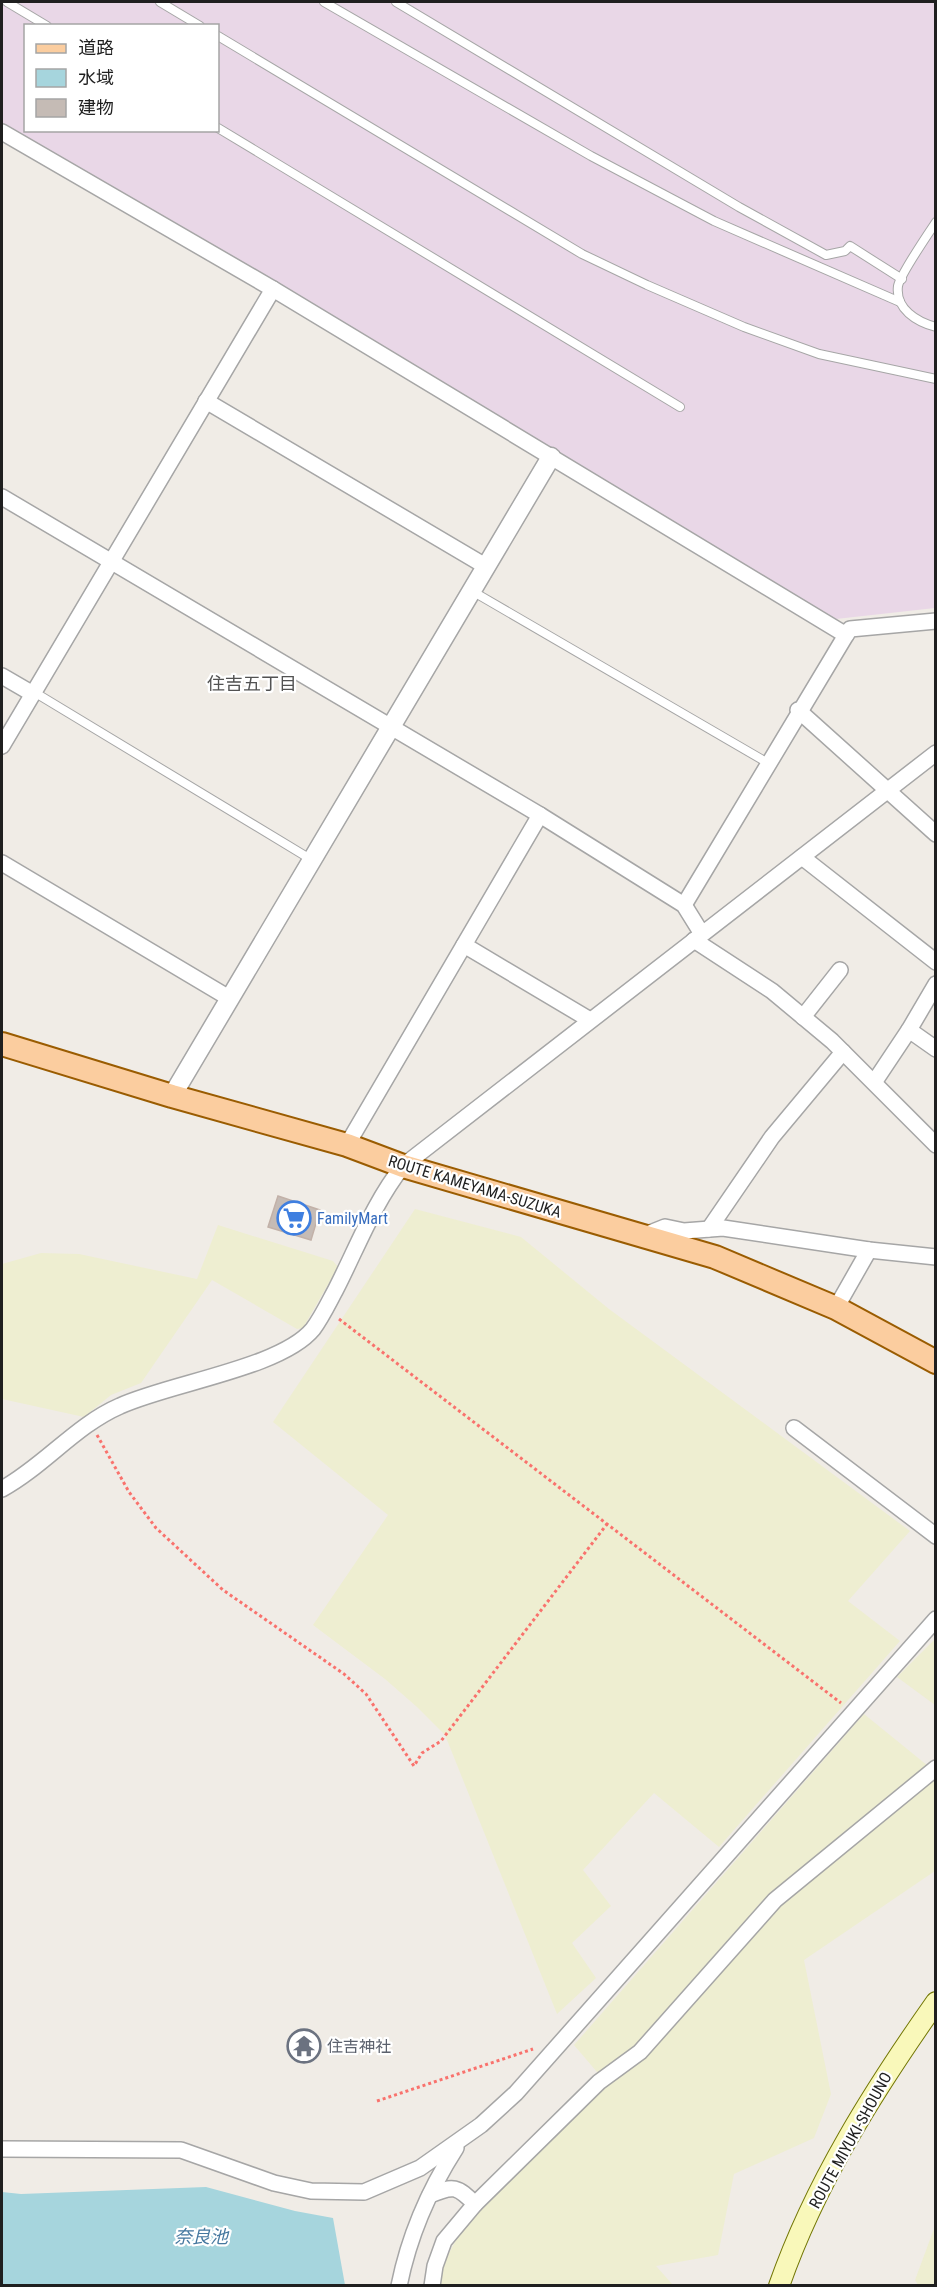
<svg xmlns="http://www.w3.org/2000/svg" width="937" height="2287" viewBox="0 0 937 2287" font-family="'Roboto Condensed','Noto Sans JP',sans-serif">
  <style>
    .industrial { fill: #e9d7e7; fill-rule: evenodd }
    .farmland { fill: #eeeed1 }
    .water { fill: #a6d5dd }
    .building { fill: #c5bbb5; stroke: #c2b1a8; stroke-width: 1.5 }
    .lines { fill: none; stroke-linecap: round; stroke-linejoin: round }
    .service-casing { stroke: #a6a6a6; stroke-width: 10 }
    .minor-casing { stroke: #a6a6a6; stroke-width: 18 }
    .tertiary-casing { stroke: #a6a6a6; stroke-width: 21 }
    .secondary-casing { stroke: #737705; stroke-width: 22 }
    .primary-casing { stroke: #9a5c01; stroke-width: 26 }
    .path { stroke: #f9726d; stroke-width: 3; stroke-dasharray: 3 3; stroke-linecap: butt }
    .service { stroke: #fff; stroke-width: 8 }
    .minor { stroke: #fff; stroke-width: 15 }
    .tertiary { stroke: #fff; stroke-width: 18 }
    .secondary { stroke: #f9f8ba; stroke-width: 20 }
    .primary { stroke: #fbcd9f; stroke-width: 22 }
    .labels { text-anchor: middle; stroke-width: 4.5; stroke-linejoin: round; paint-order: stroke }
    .street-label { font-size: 16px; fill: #1f1f1f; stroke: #fff }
    .shop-label { font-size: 16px; fill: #366cbe; stroke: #fff; text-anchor: start }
    .worship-label { font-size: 16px; fill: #5b616d; stroke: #fff; text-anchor: start }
    .neighbourhood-label { font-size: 18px; fill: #525252; stroke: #fff }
    .water-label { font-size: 18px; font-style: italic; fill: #45789f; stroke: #fff }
  </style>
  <rect width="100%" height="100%" fill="#f0ece6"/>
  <path class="industrial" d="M2 2H935V608L836 619 2 123ZM26 26H218V130H26Z"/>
  <g class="farmland">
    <path d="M415 1209 521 1237 609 1309 910 1531 848 1601 900 1641 719 1847 654 1793 583 1870 611 1906 572 1943 596 1978 557 2014 445 1735 417 1707 385 1679 313 1625 388 1515 273 1422Z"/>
    <path d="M218 1225 333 1261 338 1267 303 1328 297 1329 212 1280 141 1383 111 1395 84 1417 2 1399V1264L41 1253 79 1254 197 1279Z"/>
    <path d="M935 1639V1705L897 1677Z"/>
    <path d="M864 1714 933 1770 935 1768V1871L804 1960 831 2094 814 2138 734 2174 718 2255 656 2266 673 2285H432L464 2225 608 2085 574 2045Z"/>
    <path d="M935 2226V2285H918L915 2280Z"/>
  </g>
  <path class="water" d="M206 2187 295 2211 333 2218 345 2285H2V2192L21 2194Z"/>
  <path class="building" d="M278 1196 320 1210 311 1240 268 1227Z"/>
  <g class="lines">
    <g class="service-casing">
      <g id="service">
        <path d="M7 2 47 26"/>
        <path d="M160 2 200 26"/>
        <path d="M324 2 591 156 714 221 900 302"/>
        <path d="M396 2 739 207 826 255 845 251 850 246 902 279"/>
        <path d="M218 36 582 254 647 285 744 327 819 354 936 379"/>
        <path d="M218 128 680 407"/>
        <path d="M936 222C928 234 900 275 898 286 895 309 917 322 936 327"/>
        <path d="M472 591 768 763"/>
        <path d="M34 692 312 860"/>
      </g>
    </g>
    <g class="minor-casing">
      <g id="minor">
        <path d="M2 132 273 289 846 635 850 629 936 621"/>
        <path d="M206 401 487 567"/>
        <path d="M2 497 540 815 684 905 702 934"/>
        <path d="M2 676 33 694"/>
        <path d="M798 710 936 834"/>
        <path d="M2 746 273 289"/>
        <path d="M802 857 936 962"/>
        <path d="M2 863 229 998"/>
        <path d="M684 905 846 635"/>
        <path d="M694 940 772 991 832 1041 936 1145"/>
        <path d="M464 945 590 1020"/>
        <path d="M803 1017 840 970"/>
        <path d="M909 1030 936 1049"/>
        <path d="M875 1081 909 1030 936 984"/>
        <path d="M347 1145 540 815"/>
        <path d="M709 1229 772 1137 843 1052"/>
        <path d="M645 1235 665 1227 684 1231 723 1228 869 1250 936 1257"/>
        <path d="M836 1308 869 1250"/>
        <path d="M794 1428 936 1536"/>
        <path d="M2 1489C44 1466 76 1425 120 1406 170 1383 281 1368 313 1329 322 1317 329 1302 336 1289 357 1248 374 1202 403 1166L936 753"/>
        <path d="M2 2149 181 2150 274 2183 311 2191 364 2192 420 2168 481 2125 516 2093 936 1619"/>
        <path d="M430 2195C454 2185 457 2186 475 2204"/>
        <path d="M399 2286C409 2236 429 2190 456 2148"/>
        <path d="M432 2286 435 2266 444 2241 475 2204 599 2082 640 2052 775 1900 936 1768"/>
      </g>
    </g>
    <g class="tertiary-casing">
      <path id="tertiary" d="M172 1096 551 457"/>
    </g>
    <g class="secondary-casing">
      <path id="secondary" d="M779 2286C815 2183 874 2090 936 2002"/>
    </g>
    <g class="primary-casing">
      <path id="primary" d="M2 1044 172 1096 347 1145 403 1166 715 1257 836 1308 936 1362"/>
    </g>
    <g class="path">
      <path d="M339 1319 841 1703"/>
      <path d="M97 1435 129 1492 156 1528 223 1590 344 1674 366 1694 414 1766 422 1753 441 1741 607 1524"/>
      <path d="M377 2101 533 2049"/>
    </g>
    <use href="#service" class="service"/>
    <use href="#minor" class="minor"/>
    <use href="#tertiary" class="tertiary"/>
    <use href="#secondary" class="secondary"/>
    <use href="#primary" class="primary"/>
  </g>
  <defs>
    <g id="supermarket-ring" transform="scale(1.725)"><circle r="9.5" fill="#fff" stroke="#3f7fe0" stroke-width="1.5"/><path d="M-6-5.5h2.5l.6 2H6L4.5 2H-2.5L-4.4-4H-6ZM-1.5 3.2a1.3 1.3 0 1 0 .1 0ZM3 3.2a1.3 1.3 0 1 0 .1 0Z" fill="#3f7fe0"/></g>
    <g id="temple-ring" transform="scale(1.725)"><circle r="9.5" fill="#fff" stroke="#6b7280" stroke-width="1.5"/><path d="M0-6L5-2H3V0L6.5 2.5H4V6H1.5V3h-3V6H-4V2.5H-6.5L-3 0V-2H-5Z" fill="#6b7280"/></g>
  </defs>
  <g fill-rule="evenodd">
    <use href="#supermarket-ring" x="294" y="1218"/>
    <use href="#temple-ring" x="304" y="2046"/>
  </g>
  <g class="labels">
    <g class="street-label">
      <text transform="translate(475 1186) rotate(17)" y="6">ROUTE KAMEYAMA-SUZUKA</text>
      <text transform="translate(850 2140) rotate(-61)" y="6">ROUTE MIYUKI-SHOUNO</text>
    </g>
    <g class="shop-label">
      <text x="317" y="1224">FamilyMart</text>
    </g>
    <g class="worship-label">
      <text x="327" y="2052">住吉神社</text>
    </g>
    <g class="neighbourhood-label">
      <text x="252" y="690">住吉五丁目</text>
    </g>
    <g class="water-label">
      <text x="201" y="2243">奈良池</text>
    </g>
  </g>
  <rect width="937" height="2287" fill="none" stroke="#1f1f1f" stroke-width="6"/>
  <rect x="24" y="24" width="195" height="108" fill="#ffffff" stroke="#a5a5a5" stroke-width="1.5"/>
  <rect x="36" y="44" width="30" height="9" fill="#fbcd9f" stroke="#a5a5a5" stroke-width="1.5"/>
  <text x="78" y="54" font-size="18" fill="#1f1f1f">道路</text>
  <rect x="36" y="69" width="30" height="18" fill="#a6d5dd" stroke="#a5a5a5" stroke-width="1.5"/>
  <text x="78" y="84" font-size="18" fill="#1f1f1f">水域</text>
  <rect x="36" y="99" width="30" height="18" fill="#c5bbb5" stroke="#a5a5a5" stroke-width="1.5"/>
  <text x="78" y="114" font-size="18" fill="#1f1f1f">建物</text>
</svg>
